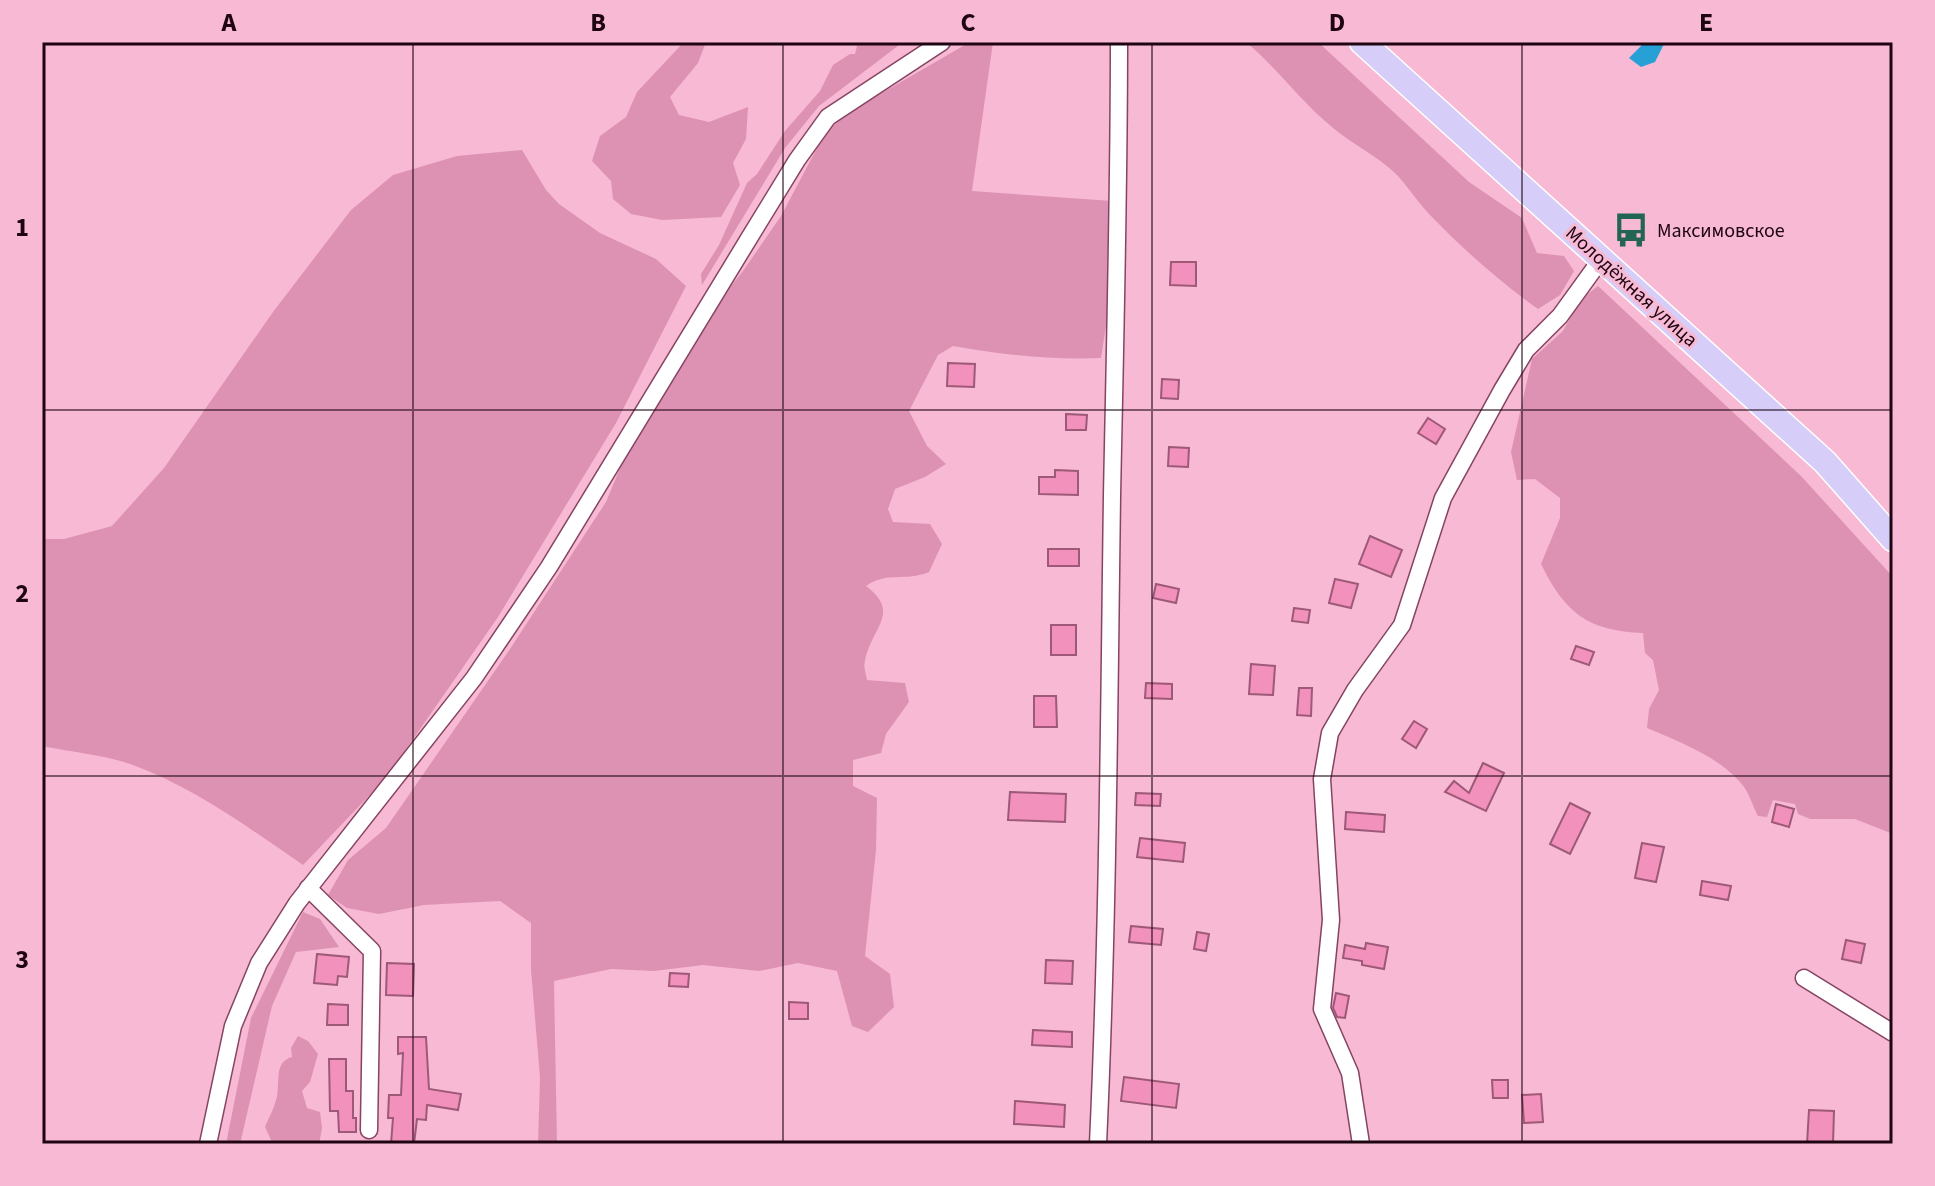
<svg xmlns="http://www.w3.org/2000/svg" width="1935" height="1186" viewBox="0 0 1935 1186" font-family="'Source Sans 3',sans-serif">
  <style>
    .green { fill: #de92b3 }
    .water { fill: #27a1d5 }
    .building { fill: #f291bc; stroke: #9d5977; stroke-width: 2 }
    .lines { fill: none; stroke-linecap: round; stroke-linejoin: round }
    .minor-casing { stroke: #864463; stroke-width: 19 }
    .primary-casing { stroke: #fff; stroke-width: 27 }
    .minor { stroke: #fff; stroke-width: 16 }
    .primary { stroke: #d6cef8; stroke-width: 24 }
    .grid { fill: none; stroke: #1f0512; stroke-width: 2; stroke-opacity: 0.55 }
    .labels { text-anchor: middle; stroke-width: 6; stroke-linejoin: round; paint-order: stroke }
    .poi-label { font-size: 20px; fill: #1f0512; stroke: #f7b9d3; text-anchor: start }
    .street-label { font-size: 20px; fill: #1f0512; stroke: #f7b9d3 }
    .neatline { fill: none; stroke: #1f0512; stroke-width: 3 }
    .grid-label { font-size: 26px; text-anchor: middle; font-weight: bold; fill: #1f0512 }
  </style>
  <rect width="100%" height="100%" fill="#f7b9d3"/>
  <g class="green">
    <path d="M684 42H706L698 63 670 97 679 115 709 122 748 107 746 139 733 163 740 185 721 217 662 220 631 214 613 199 611 181 592 161 600 136 626 117 637 92Z"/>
    <path d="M858 42H903L819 106 785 148 702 285 701 274 719 245 747 183 757 174 785 131 820 91 833 65 850 54H855Z"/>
    <path d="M970 42H993L972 191 1112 201 1107 319 1101 358C1051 360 1003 355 953 346L938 355 909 411 927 446 946 464 925 477 895 489 888 509 893 522 930 524 942 544 929 572C905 582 887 571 866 586 902 613 871 628 865 661 863 666 866 674 867 680L905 683 909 702 886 734 881 753 853 760V786L877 798 876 850 865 956 890 974 894 1007 868 1032 852 1026 837 971 798 963 759 971 703 965 654 971 611 969 554 981 557 1144H538L540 1077 531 970V923L500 901 424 905 379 914 347 908 328 895 348 860 386 828 510 649 606 502 628 449 701 323 743 271 781 216 825 133 849 112Z"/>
    <path d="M1246 42H1318L1469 182 1522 218 1537 253 1564 256 1574 271 1560 295 1538 309C1500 282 1465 251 1432 217 1419 204 1409 188 1397 175 1378 156 1353 145 1333 128 1300 101 1278 69 1246 42Z"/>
    <path d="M522 150 546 190 559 204 600 233 656 259 686 286 616 423 498 617 386 778 303 865C249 828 195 788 133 765 105 755 71 752 42 746V539H64L112 526 164 468 273 312 351 210 393 175 457 156Z"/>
    <path d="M1598 286 1801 476 1893 577V834L1855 819H1810L1798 814 1795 804 1773 800 1767 817 1758 816C1753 807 1750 795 1744 787 1724 759 1678 741 1647 728L1649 709 1659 690 1653 660 1645 653 1643 633C1588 631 1565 613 1541 564L1560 518V498L1535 479 1517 480 1511 452 1532 359 1563 331 1580 300Z"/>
    <path d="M303 912 320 919 339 947 296 952 272 1006 240 1144H226L251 1018Z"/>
    <path d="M298 1036 308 1041 318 1054 310 1082 302 1091 307 1108 320 1112 322 1128 319 1144H273L265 1127C269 1117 275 1107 277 1096 280 1081 274 1062 292 1057L291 1048Z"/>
  </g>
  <path class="water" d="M1645 42H1665L1655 62 1641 67 1629 58Z"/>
  <g class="building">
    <path d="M1171 262H1196V286L1170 285Z"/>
    <path d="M948 363 975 364 974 387 947 386Z"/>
    <path d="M1162 379 1179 380 1178 399 1161 398Z"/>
    <path d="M1066 414 1087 415 1086 430H1066Z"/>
    <path d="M1428 418 1445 429 1436 444 1418 433Z"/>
    <path d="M1169 447 1189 448 1188 467 1168 466Z"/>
    <path d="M1055 470 1078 471V495L1039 494V477H1055Z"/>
    <path d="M1370 536 1402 550 1391 577 1359 564Z"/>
    <rect x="1048" y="549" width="31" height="17"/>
    <path d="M1335 579 1358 584 1351 608 1329 603Z"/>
    <path d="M1156 584 1179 589 1176 603 1153 598Z"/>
    <path d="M1294 608 1310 610 1308 623 1292 621Z"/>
    <rect x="1051" y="625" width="25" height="30"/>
    <path d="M1576 646 1594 652 1589 665 1571 659Z"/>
    <path d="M1251 664 1275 666 1273 695 1249 694Z"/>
    <path d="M1146 683 1172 684V699L1145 698Z"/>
    <path d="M1299 688H1312L1311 716 1297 715Z"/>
    <path d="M1034 696H1056L1057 727H1034Z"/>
    <path d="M1414 721 1427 729 1416 748 1402 739Z"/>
    <path d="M1483 763 1504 773 1486 811 1445 792 1454 781 1469 793Z"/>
    <path d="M1010 792 1066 794 1065 822 1008 820Z"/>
    <path d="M1136 793 1161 794 1160 806 1135 805Z"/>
    <path d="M1570 803 1590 813 1570 854 1550 844Z"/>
    <path d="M1776 804 1794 809 1789 827 1772 822Z"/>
    <path d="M1346 812 1385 815 1384 832 1345 829Z"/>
    <path d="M1140 838 1185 843 1183 862 1137 857Z"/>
    <path d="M1642 843 1664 847 1656 882 1635 878Z"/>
    <path d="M1702 881 1731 886 1728 900 1700 895Z"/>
    <path d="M1131 926 1163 929 1161 945 1129 942Z"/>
    <path d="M1197 932 1209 934 1206 951 1194 949Z"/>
    <path d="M1846 940 1865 944 1861 963 1842 959Z"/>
    <path d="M1366 943 1388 947 1384 969 1362 965V961L1343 958 1345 945 1365 949Z"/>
    <path d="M317 954 349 957 347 977 338 976 337 985 314 983Z"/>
    <path d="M1046 960 1073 961 1072 984 1045 983Z"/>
    <path d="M387 963 414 964 413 996 386 995Z"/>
    <path d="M670 973 689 974 688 987 669 986Z"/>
    <path d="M1336 993 1349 996 1345 1018 1337 1017 1333 1008Z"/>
    <path d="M789 1002 808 1003V1019H789Z"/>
    <path d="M328 1004 348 1005V1025H327Z"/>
    <path d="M1033 1030 1072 1032V1047L1032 1045Z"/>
    <path d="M398 1037H426L429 1089 461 1094 458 1110 427 1105 426 1120 417 1119 414 1144H391L393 1118H388L389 1095H401L403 1053 398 1054Z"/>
    <path d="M329 1059H346V1091H353V1118H356V1132H339L338 1111H330Z"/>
    <path d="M1124 1077 1179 1084 1176 1108 1121 1101Z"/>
    <path d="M1492 1080H1508V1098H1493Z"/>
    <path d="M1541 1094 1543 1122 1524 1123 1522 1095Z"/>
    <path d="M1015 1101 1065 1105 1064 1127 1014 1124Z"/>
    <path d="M1809 1110 1834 1111 1833 1144H1807Z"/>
  </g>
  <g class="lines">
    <g class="minor-casing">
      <g id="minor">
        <path d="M308 888 372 951 369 1130"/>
        <path d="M1804 978 1893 1033"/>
        <path d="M208 1144 233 1026 259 963 297 903 474 678 549 567 748 240 797 160 828 117 942 42"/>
        <path d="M1098 1144C1108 928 1109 712 1112 496 1115 345 1119 194 1119 42"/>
        <path d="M1361 1144 1350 1073 1322 1009 1331 920 1322 779 1330 733 1355 690 1402 625 1443 498 1502 390 1526 350 1560 316 1602 258"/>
      </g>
    </g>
    <g class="primary-casing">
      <path id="primary" d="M1362 42 1825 462 1893 539"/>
    </g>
    <use href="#minor" class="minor"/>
    <use href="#primary" class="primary"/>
  </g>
  <path class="grid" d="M413 42V1144M783 42V1144M1152 42V1144M1522 42V1144M42 410H1893M42 776H1893"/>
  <defs>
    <g id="bus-bare" transform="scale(2.76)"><path d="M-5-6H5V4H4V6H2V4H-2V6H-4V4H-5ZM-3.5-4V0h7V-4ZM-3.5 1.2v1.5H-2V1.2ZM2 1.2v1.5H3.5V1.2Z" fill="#236453" stroke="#f7b9d3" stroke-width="2.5" paint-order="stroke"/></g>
  </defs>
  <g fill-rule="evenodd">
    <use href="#bus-bare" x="1631" y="230"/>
  </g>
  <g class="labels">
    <g class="poi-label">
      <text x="1657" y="237">Максимовское</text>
    </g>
    <g class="street-label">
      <text transform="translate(1632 286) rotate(42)" y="7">Молодёжная улица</text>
    </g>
  </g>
  <rect width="1935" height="1186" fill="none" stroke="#f7b9d3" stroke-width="88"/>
  <rect x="44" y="44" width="1847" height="1098" class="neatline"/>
  <g class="grid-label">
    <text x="229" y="31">A</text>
    <text x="598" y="31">B</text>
    <text x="968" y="31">C</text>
    <text x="1337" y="31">D</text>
    <text x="1706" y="31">E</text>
    <text x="22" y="236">1</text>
    <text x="22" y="602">2</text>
    <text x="22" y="968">3</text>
  </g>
</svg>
